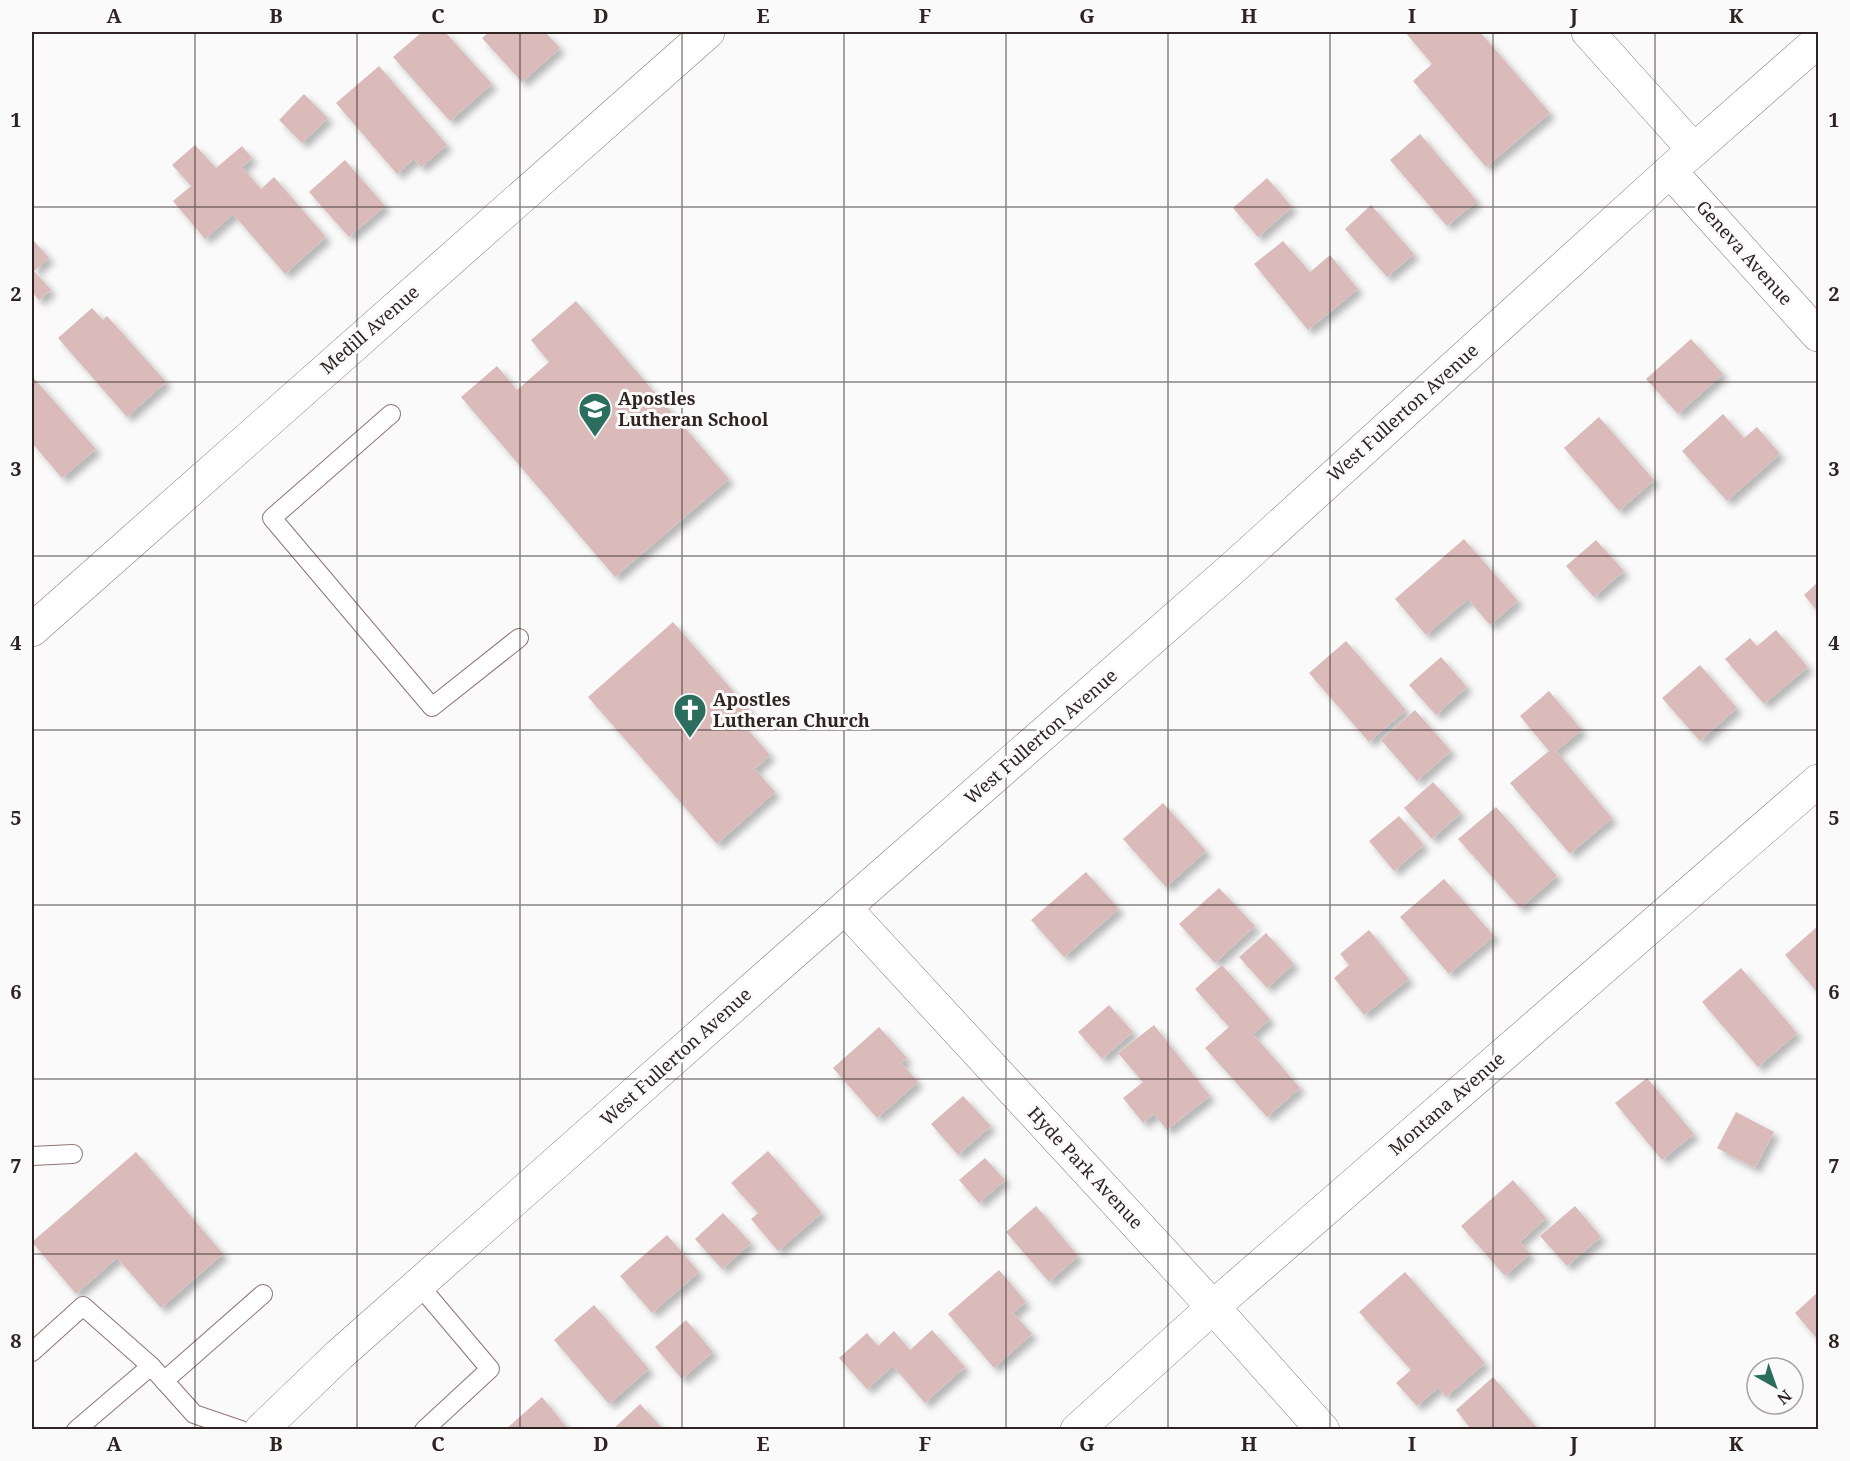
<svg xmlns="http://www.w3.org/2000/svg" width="1850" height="1461" viewBox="0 0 1850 1461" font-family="'Noto Serif',serif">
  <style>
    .building { fill: #dbbaba; filter: url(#shadow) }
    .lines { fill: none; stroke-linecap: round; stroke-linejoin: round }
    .service-casing { stroke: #927474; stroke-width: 20 }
    .minor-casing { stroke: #927474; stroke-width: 34 }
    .tertiary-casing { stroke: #927474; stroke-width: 34 }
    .service { stroke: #fff; stroke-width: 18 }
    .minor { stroke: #fff; stroke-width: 33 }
    .tertiary { stroke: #fff; stroke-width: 33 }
    .grid { fill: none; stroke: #2f2323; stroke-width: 1.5; stroke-opacity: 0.55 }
    .labels { text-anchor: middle; stroke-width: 6; stroke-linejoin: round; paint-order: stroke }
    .street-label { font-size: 18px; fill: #2f2323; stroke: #fafafa }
    .poi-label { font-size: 18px; font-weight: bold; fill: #2f2323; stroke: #fafafa; text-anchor: start }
    .neatline { fill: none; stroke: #2f2323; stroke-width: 2 }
    .grid-label { font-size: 20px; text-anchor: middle; font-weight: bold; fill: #2f2323 }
  </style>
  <defs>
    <filter id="shadow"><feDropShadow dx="5.5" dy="5.5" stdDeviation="3" flood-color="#0004"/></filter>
  </defs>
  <rect width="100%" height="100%" fill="#fafafa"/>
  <g class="building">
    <path d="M422 32H445L492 84 450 121 393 57Z"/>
    <path d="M489 32H545L560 48 522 82 482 38Z"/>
    <path d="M1405 32H1480L1550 113 1486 167 1413 81 1432 64Z"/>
    <path d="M379 66 447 145 421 167 414 159 397 174 336 103Z"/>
    <path d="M304 94 328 118 302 143 279 120Z"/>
    <path d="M1420 134 1477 201 1447 226 1390 160Z"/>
    <path d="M195 145 216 168 242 146 252 158 242 167 261 189 274 177 326 237 285 274 233 214 205 239 173 201 191 186 172 165Z"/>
    <path d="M345 160 385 206 349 237 309 192Z"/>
    <path d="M1267 178 1292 207 1258 237 1233 208Z"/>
    <path d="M1371 205 1414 254 1387 277 1345 229Z"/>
    <path d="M34 241 49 258 34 271 51 290 39 300 32 292V243Z"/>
    <path d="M1283 241 1310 272 1330 255 1358 289 1308 330 1254 264Z"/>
    <path d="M576 301 729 479 615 577 461 397 497 366 517 390 549 362 531 340Z"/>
    <path d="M92 308 103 320 107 316 166 382 127 417 58 338Z"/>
    <path d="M1691 339 1723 374 1678 414 1646 379Z"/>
    <path d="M32 376 96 449 62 478 32 443Z"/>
    <path d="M1723 414 1744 438 1757 427 1780 454 1727 501 1682 451Z"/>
    <path d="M1599 417 1654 480 1619 511 1564 448Z"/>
    <path d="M1464 539 1518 601 1490 625 1468 599 1426 635 1395 599Z"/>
    <path d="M1596 540 1624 571 1594 597 1566 566Z"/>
    <path d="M1818 582V612L1804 595Z"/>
    <path d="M673 622 752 713 741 722 770 755 755 769 775 792 717 844 588 697Z"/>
    <path d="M1776 630 1808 667 1764 704 1725 659 1750 638 1757 646Z"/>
    <path d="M1346 641 1406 710 1369 742 1309 673Z"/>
    <path d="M1441 657 1467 687 1436 715 1409 685Z"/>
    <path d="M1700 665 1737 708 1700 741 1662 698Z"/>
    <path d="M1549 691 1582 730 1556 751 1612 818 1570 854 1510 783 1549 751 1520 716Z"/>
    <path d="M1415 710 1451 751 1417 781 1381 740Z"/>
    <path d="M1433 782 1461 813 1432 839 1404 808Z"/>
    <path d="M1163 803 1206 851 1166 887 1123 839Z"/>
    <path d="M1496 807 1557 876 1520 908 1458 839Z"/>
    <path d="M1399 816 1424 845 1394 871 1369 841Z"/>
    <path d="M1086 872 1119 909 1064 957 1031 920Z"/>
    <path d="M1444 879 1494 936 1449 974 1400 917Z"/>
    <path d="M1219 888 1255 926 1215 963 1179 924Z"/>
    <path d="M1818 926V993L1785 955Z"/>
    <path d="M1369 930 1409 979 1364 1015 1334 978 1349 965 1340 954Z"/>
    <path d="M1266 933 1294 964 1267 988 1239 957Z"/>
    <path d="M1222 965 1270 1019 1253 1034 1300 1088 1267 1117 1205 1048 1229 1027 1195 989Z"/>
    <path d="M1741 968 1797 1033 1758 1067 1702 1002Z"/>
    <path d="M1109 1005 1133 1032 1102 1059 1078 1032Z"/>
    <path d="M1154 1025 1210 1096 1167 1130 1154 1114 1143 1123 1123 1098 1143 1082 1118 1053Z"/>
    <path d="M879 1027 907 1058 901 1063 918 1082 877 1118 833 1068Z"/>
    <path d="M1647 1078 1694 1134 1662 1160 1615 1103Z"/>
    <path d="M963 1096 991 1126 958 1155 931 1124Z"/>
    <path d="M1736 1112 1774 1132 1755 1168 1717 1148Z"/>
    <path d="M768 1151 822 1213 778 1251 751 1219 758 1213 731 1183Z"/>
    <path d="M136 1152 223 1254 161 1308 117 1258 76 1294 32 1242Z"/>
    <path d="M985 1158 1005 1180 979 1203 959 1180Z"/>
    <path d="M1513 1180 1546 1218 1520 1242 1530 1254 1505 1276 1461 1226Z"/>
    <path d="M1036 1206 1078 1256 1049 1282 1006 1232Z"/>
    <path d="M1575 1206 1601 1237 1567 1266 1540 1236Z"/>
    <path d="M723 1213 751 1243 722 1269 695 1239Z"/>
    <path d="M667 1235 699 1272 652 1313 620 1276Z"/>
    <path d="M999 1270 1026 1302 1013 1313 1032 1334 994 1368 948 1314Z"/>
    <path d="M1405 1272 1485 1363 1446 1397 1438 1388 1417 1406 1396 1383 1411 1370 1359 1312Z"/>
    <path d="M1818 1292V1340L1795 1313Z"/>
    <path d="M594 1305 649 1369 609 1404 554 1340Z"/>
    <path d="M686 1320 713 1352 682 1379 655 1347Z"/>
    <path d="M932 1330 965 1367 925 1403 893 1366 867 1389 839 1358 867 1333 878 1346 894 1331 910 1350Z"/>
    <path d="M1493 1377 1539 1430H1472L1456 1410Z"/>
    <path d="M542 1397 569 1430H505Z"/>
    <path d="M640 1404 664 1430H612Z"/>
  </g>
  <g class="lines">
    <g class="service-casing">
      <g id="service">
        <path d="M391 414 272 518 432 707 519 638"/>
        <path d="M32 1156 73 1154"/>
        <path d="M419 1285 490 1369 424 1430"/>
        <path d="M32 1352 83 1306 151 1366"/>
        <path d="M164 1381 263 1294"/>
        <path d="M76 1430 151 1366 194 1414 241 1430"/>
      </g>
    </g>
    <g class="minor-casing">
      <g id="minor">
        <path d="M1588 32 1694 150"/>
        <path d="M1670 171 1818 335"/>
        <path d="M32 630 708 32"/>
        <path d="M845 908 1213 1307 1323 1430"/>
        <path d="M1077 1430 1213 1307 1818 781"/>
      </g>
    </g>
    <g class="tertiary-casing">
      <path id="tertiary" d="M261 1430 339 1355 792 954 1235 566 1670 171 1818 41"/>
    </g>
    <use href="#service" class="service"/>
    <use href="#minor" class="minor"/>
    <use href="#tertiary" class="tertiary"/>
  </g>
  <path class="grid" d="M195 32V1430M357 32V1430M520 32V1430M682 32V1430M844 32V1430M1006 32V1430M1168 32V1430M1330 32V1430M1493 32V1430M1655 32V1430M32 207H1818M32 382H1818M32 556H1818M32 730H1818M32 905H1818M32 1079H1818M32 1254H1818"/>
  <defs>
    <g id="school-pin" transform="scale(1.725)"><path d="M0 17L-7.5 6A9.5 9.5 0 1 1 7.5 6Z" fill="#2b6e5e" stroke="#fafafa"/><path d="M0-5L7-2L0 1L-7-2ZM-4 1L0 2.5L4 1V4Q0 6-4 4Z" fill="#fff"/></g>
    <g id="church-pin" transform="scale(1.725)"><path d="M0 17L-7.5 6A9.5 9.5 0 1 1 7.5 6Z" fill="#2b6e5e" stroke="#fafafa"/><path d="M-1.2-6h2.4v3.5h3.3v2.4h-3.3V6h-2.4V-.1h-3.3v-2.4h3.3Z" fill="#fff"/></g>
  </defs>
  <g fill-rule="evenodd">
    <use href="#school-pin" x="595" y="409"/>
    <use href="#church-pin" x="690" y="710"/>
  </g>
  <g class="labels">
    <g class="street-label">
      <text transform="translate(1744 253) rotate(48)" y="6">Geneva Avenue</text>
      <text transform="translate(370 330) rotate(-41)" y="6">Medill Avenue</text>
      <text transform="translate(1403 413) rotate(-42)" y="6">West Fullerton Avenue</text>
      <text transform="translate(1041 737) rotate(-41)" y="6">West Fullerton Avenue</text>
      <text transform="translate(676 1057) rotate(-42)" y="6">West Fullerton Avenue</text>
      <text transform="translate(1447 1104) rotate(-41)" y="6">Montana Avenue</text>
      <text transform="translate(1085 1168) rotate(47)" y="6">Hyde Park Avenue</text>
    </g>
    <g class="poi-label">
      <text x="618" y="405">Apostles<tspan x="618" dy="21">Lutheran School</tspan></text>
      <text x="713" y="706">Apostles<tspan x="713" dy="21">Lutheran Church</tspan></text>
    </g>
  </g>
  <rect width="1850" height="1461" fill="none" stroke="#fafafa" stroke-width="66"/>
  <g transform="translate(1775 1386) rotate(140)"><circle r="28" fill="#fafafa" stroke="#a9a4a4" stroke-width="1.5"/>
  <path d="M0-4.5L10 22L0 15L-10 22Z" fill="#2b6e5e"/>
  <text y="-9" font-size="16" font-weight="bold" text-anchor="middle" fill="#2f2323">N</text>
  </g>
  <rect x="33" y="33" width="1784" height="1395" class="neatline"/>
  <g class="grid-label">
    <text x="114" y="23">A</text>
    <text x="276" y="23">B</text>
    <text x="438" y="23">C</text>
    <text x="601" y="23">D</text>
    <text x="763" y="23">E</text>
    <text x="925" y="23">F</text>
    <text x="1087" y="23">G</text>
    <text x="1249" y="23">H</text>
    <text x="1412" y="23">I</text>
    <text x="1574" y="23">J</text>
    <text x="1736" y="23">K</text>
    <text x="16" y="127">1</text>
    <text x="1834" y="127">1</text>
    <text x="16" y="301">2</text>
    <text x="1834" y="301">2</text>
    <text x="16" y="476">3</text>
    <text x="1834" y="476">3</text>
    <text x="16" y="650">4</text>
    <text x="1834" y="650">4</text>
    <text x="16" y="825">5</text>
    <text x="1834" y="825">5</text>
    <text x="16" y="999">6</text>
    <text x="1834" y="999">6</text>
    <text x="16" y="1173">7</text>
    <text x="1834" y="1173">7</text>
    <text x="16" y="1348">8</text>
    <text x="1834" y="1348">8</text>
    <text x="114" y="1451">A</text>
    <text x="276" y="1451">B</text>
    <text x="438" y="1451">C</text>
    <text x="601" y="1451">D</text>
    <text x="763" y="1451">E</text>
    <text x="925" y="1451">F</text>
    <text x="1087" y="1451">G</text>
    <text x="1249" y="1451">H</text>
    <text x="1412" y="1451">I</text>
    <text x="1574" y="1451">J</text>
    <text x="1736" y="1451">K</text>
  </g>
</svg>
